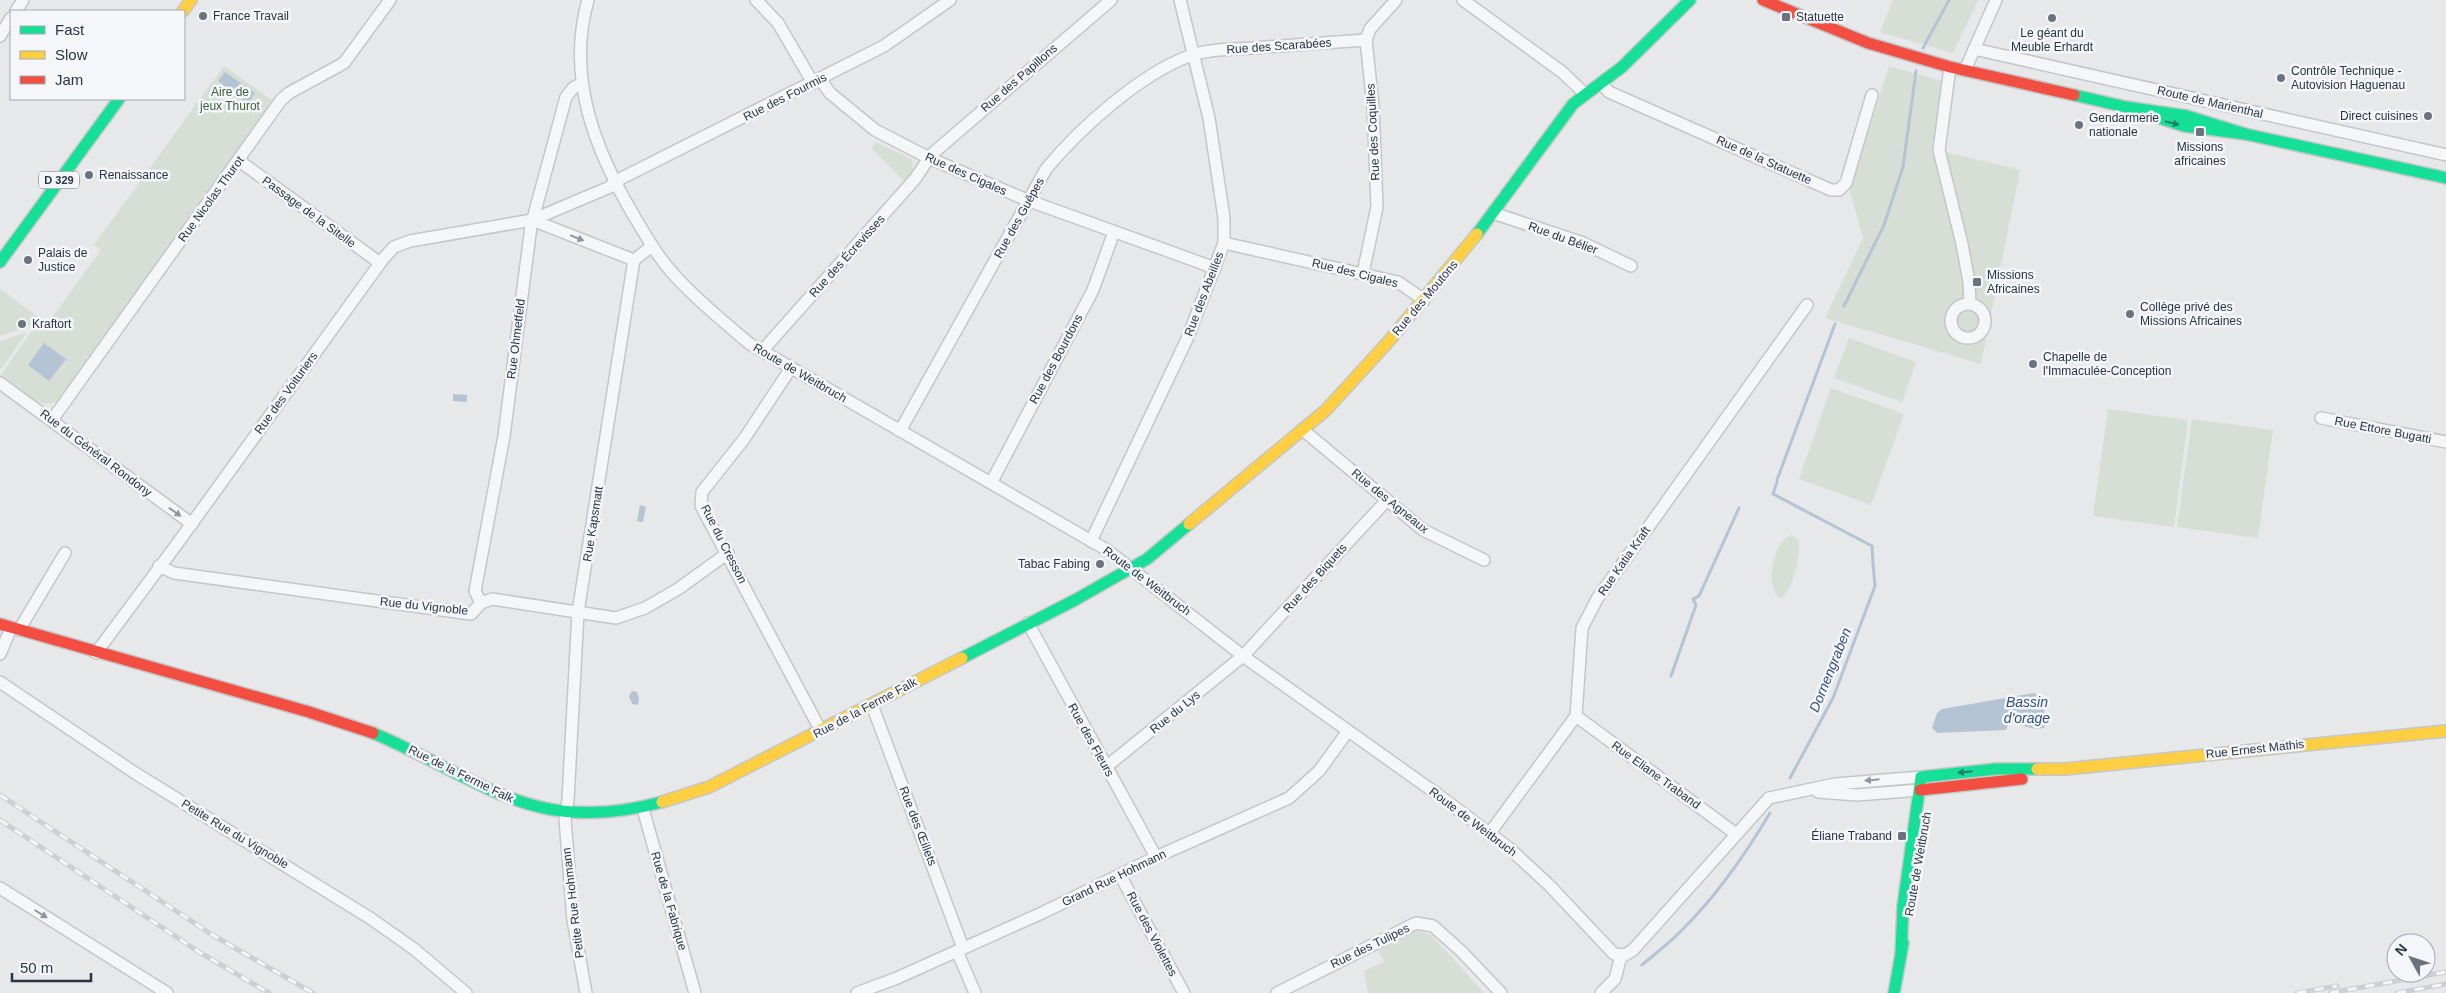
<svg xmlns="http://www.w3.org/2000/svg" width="2446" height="993" viewBox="0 0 2446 993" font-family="Helvetica,sans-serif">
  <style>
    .green { fill: #d6ded6 }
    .water { fill: #b4c4d5 }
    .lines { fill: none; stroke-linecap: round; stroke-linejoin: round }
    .stream { stroke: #b4c4d5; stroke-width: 3 }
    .street-casing { stroke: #c4c6c8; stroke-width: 14 }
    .fast-casing { stroke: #c4c6c8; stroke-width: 14 }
    .slow-casing { stroke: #c4c6c8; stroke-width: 14 }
    .jam-casing { stroke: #c4c6c8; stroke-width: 14 }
    .street { stroke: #f5f6f7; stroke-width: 11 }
    .fast { stroke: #16e098; stroke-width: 11 }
    .slow { stroke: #ffcf43; stroke-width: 11 }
    .jam { stroke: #f24e42; stroke-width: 11 }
    .rail-casing { stroke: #cecfd2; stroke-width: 5 }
    .rail { stroke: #f4f6f9; stroke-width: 3; stroke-dasharray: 9; stroke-linecap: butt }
    .oneway { fill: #22816a }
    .oneway2 { fill: #90959e }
    .poi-dot { fill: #6c737f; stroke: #f4f6f9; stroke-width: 2 }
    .labels { text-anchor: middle; stroke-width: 5; stroke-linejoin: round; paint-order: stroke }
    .shield { fill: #f4f6f9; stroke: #676e7b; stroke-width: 1 }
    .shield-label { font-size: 11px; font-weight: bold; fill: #2b3445 }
    .poi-label { font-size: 12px; fill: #2b3445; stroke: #f4f6f9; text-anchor: start }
    .street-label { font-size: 12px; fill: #2b3445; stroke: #f4f6f9 }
    .park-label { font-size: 12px; fill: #3f6138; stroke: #f4f6f9 }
    .water-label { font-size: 14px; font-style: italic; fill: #33527a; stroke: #f4f6f9 }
  </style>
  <rect width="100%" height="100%" fill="#e6e8ea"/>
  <g class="green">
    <path d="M1893 0H1978L1953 53 1880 32Z"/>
    <path d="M224 66 274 102 63 397C44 415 14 391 0 376L41 318 48 323 101 250 94 245Z"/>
    <path d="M1889 66 1942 81 1933 149 2020 170 1981 364 1825 318 1863 238 1850 191Z"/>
    <path d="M875 142 912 159 913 171 904 181 872 149Z"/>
    <path d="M0 289 37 316 29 326 0 336Z"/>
    <path d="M27 332 1 369 0 368V341Z"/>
    <path d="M1849 338 1916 362 1902 402 1834 378Z"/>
    <path d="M1831 388 1904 414 1871 505 1799 479Z"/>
    <path d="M2108 409 2188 420 2174 527 2093 516Z"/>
    <path d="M2192 419 2273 430 2258 538 2177 527Z"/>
    <path d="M1792 535 1799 541C1801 554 1792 595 1780 598 1763 588 1774 538 1792 535Z"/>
    <path d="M1416 930 1431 935 1484 993H1368L1364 971 1384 962 1377 948Z"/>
  </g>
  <g class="water">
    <path d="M225 72 255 93 248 103 218 81Z"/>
    <path d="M44 343 66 359 49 381 28 365Z"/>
    <path d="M453 394 467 395V402L453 401Z"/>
    <path d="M640 505 646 507 643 522 637 521Z"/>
    <path d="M632 691 637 692 639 699 638 705 632 704 629 696Z"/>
    <path d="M2034 693 2040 697 2047 721 2044 728 2036 729 2009 723 2006 730 1937 733 1932 728 1937 713 1942 709Z"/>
  </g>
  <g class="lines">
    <g class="stream">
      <path d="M1923 48 1949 0"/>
      <path d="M1844 306 1884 225 1903 167 1916 71"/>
      <path d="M1777 480 1835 324"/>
      <path d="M1777 482 1773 494 1872 546 1873 563"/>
      <path d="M1671 676 1696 605 1693 599 1699 596 1739 508"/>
      <path d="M1790 778 1833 698 1875 586 1873 564"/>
      <path d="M1642 965C1655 954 1668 944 1680 932 1715 898 1745 855 1770 813"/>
    </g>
    <g class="street-casing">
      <g id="street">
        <path d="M588 0C566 77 595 150 634 216 647 238 659 259 677 278 699 302 725 323 750 344L1107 550 1243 656 1437 794 1509 848 1549 885 1614 954 1625 955 1633 950 1769 798 1835 784 1921 777"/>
        <path d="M756 0 778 23 813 83"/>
        <path d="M1463 0 1562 72 1585 94"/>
        <path d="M16 11 23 0"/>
        <path d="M0 36 11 18"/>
        <path d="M1974 49 2446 155"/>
        <path d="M1950 67 1939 150 1962 244 1969 282 1970 304"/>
        <path d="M1965 70 1996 0"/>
        <path d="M820 79 830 93 875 130 929 158 1027 200 1215 268"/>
        <path d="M1601 83 1609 92 1831 190H1839L1846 183 1872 95"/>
        <path d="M238 160 380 263"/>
        <path d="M1493 213 1583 243 1631 266"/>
        <path d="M532 220 634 260"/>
        <path d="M1224 243 1398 282 1424 300"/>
        <path d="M1363 273 1377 207 1373 106 1366 40 1370 29 1396 0"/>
        <circle cx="1968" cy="321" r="17"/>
        <path d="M762 351 915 179 931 155 1111 0"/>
        <path d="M791 368 744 439 702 492 701 506 821 731"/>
        <path d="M0 383 192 524"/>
        <path d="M2321 418 2446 442"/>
        <path d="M52 420 281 100 289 93 344 63 390 0"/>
        <path d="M1303 430 1423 530 1484 560"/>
        <path d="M900 431 1046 169C1080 128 1141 73 1192 55 1209 49 1233 49 1252 48 1290 45 1328 43 1366 40"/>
        <path d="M991 483 1093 290 1114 232"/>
        <path d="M1091 541 1187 339 1224 243V218L1209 118 1180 0"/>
        <path d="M159 566 174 573 471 614 481 603 492 599 616 618 645 608 678 589 728 553"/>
        <path d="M481 603 475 591 504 436 531 226 566 97 573 88 582 83"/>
        <path d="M1028 623 1156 857"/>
        <path d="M19 630 65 553"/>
        <path d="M96 653 177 544 383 259 394 247 410 241 532 220 610 187 614 182 884 46 950 0"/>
        <path d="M0 654 11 628"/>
        <path d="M0 682 135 773 370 918 414 949 466 993"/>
        <path d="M872 705 963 948"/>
        <path d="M1576 716 1736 834"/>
        <path d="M1106 767 1243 656 1387 500"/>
        <path d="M1818 792 1857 795 1920 790"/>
        <path d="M643 809 695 993"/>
        <path d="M1489 834 1576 716 1582 628 1597 599 1807 305"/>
        <path d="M1120 875 1184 993"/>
        <path d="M0 888 167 993"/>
        <path d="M957 951 975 993"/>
        <path d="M586 993 573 920 565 819 568 800 578 612 633 266 634 260 652 246"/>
        <path d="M857 993 897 978 1044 912 1156 857 1289 798 1319 771 1348 731"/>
        <path d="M1277 993 1416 923 1433 926 1461 951 1501 993"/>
        <path d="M1601 993 1615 979 1621 956"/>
      </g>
    </g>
    <g class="fast-casing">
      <g id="fast">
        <path d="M2074 95 2126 107 2187 116 2245 134 2184 126 2126 107"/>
        <path d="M2245 134 2446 178"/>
        <path d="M1477 234 1573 104 1622 67 1690 0"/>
        <path d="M0 262 119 99"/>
        <path d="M962 658 1075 600 1147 559 1189 524"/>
        <path d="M373 733C482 779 533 837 662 802"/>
        <path d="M1901 953 1903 906 1921 777 1996 769H2037"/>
        <path d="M1894 993 1903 943"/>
      </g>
    </g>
    <g class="slow-casing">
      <g id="slow">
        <path d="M183 11 191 0"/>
        <path d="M1189 524 1326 410 1389 341 1477 234"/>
        <path d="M2037 769H2065L2446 731"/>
        <path d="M662 802 709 787 962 658"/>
      </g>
    </g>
    <g class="jam-casing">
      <g id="jam">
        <path d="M1763 0 1868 43 1950 67 2074 95"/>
        <path d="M0 624 309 712 373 733"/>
        <path d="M1920 790 2022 779"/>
      </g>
    </g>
    <use href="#street" class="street"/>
    <use href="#fast" class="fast"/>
    <use href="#slow" class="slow"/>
    <use href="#jam" class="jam"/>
    <g class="rail-casing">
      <g id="rail">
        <path d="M0 795 211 934 313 993"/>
        <path d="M0 820 199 952 269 993"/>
        <path d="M2297 993 2337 986"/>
        <path d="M2330 993 2446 972"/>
        <path d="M2397 993 2446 984"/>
      </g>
    </g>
    <use href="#rail" class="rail"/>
  </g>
  <defs><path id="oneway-solid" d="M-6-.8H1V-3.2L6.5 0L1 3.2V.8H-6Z" transform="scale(1.25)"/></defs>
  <g class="oneway">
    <use href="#oneway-solid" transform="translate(2172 123) rotate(14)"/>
    <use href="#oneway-solid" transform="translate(1965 772) rotate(174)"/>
  </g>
  <g class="oneway2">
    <use href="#oneway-solid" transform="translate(577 238) rotate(22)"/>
    <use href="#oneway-solid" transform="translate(175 512) rotate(35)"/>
    <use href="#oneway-solid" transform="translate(1872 780) rotate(174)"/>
    <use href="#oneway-solid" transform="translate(41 914) rotate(32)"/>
  </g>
  <g class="poi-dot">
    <circle cx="203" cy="16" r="5"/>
    <rect x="1781" y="12" width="10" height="10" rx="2.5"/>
    <circle cx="2052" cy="18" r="5"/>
    <circle cx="2281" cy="78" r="5"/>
    <circle cx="2428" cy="116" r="5"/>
    <circle cx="2079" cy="125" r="5"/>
    <rect x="2195" y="127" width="10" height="10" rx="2.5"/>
    <circle cx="89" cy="175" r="5"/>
    <circle cx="28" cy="260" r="5"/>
    <rect x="1972" y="277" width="10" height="10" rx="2.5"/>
    <circle cx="2130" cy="314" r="5"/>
    <circle cx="22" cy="324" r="5"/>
    <circle cx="2033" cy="364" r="5"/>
    <circle cx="1100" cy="564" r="5"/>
    <rect x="1897" y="831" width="10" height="10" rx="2.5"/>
  </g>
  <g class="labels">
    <rect class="shield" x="39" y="171.5" width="40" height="17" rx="4"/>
    <g class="shield-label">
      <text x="59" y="184">D 329</text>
    </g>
    <g class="poi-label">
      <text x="213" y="20">France Travail</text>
      <text x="1796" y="21">Statuette</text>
      <text x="2052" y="37" text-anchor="middle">Le géant du<tspan x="2052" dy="14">Meuble Erhardt</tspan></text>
      <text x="2291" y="75">Contrôle Technique -<tspan x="2291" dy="14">Autovision Haguenau</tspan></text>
      <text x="2418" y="120" text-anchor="end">Direct cuisines</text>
      <text x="2089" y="122">Gendarmerie<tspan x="2089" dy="14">nationale</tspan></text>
      <text x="2200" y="151" text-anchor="middle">Missions<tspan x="2200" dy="14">africaines</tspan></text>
      <text x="99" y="179">Renaissance</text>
      <text x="38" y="257">Palais de<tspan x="38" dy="14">Justice</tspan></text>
      <text x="1987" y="279">Missions<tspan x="1987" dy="14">Africaines</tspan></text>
      <text x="2140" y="311">Collège privé des<tspan x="2140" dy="14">Missions Africaines</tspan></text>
      <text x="32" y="328">Kraftort</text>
      <text x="2043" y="361">Chapelle de<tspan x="2043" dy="14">l'Immaculée-Conception</tspan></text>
      <text x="1090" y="568" text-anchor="end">Tabac Fabing</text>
      <text x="1892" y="840" text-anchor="end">Éliane Traband</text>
    </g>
    <g class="street-label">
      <text transform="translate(1279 46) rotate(-4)" y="4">Rue des Scarabées</text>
      <text transform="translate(1019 78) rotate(-41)" y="4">Rue des Papillons</text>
      <text transform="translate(785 97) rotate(-27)" y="4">Rue des Fourmis</text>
      <text transform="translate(2210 102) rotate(13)" y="4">Route de Marienthal</text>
      <text transform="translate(1373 132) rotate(-93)" y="4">Rue des Coquilles</text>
      <text transform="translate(1764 160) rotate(24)" y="4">Rue de la Statuette</text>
      <text transform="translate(966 174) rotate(24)" y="4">Rue des Cigales</text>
      <text transform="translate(211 199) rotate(-54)" y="4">Rue Nicolas Thurot</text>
      <text transform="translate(309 212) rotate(36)" y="4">Passage de la Sitelle</text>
      <text transform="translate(1019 218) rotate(-61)" y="4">Rue des Guêpes</text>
      <text transform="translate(1563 238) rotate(20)" y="4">Rue du Bélier</text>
      <text transform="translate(847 256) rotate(-48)" y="4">Rue des Écrevisses</text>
      <text transform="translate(1355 273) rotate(14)" y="4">Rue des Cigales</text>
      <text transform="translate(1204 294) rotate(-69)" y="4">Rue des Abeilles</text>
      <text transform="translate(1425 298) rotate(-50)" y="4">Rue des Moutons</text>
      <text transform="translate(516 339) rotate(-83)" y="4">Rue Ohmetfeld</text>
      <text transform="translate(1056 359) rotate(-62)" y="4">Rue des Bourdons</text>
      <text transform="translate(800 373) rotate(30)" y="4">Route de Weitbruch</text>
      <text transform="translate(286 393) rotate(-54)" y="4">Rue des Voituriers</text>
      <text transform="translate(2383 430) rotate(11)" y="4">Rue Ettore Bugatti</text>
      <text transform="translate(96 453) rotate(37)" y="4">Rue du Général Rondony</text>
      <text transform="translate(1390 501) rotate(39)" y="4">Rue des Agneaux</text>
      <text transform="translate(593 524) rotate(-81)" y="4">Rue Kapsmatt</text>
      <text transform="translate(724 544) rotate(63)" y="4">Rue du Cresson</text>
      <text transform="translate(1624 561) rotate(-55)" y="4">Rue Katia Kraft</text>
      <text transform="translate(1315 578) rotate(-48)" y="4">Rue des Biquets</text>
      <text transform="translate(1147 581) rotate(37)" y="4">Route de Weitbruch</text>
      <text transform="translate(424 606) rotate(6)" y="4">Rue du Vignoble</text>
      <text transform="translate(865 708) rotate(-28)" y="4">Rue de la Ferme Falk</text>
      <text transform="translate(1175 712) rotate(-39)" y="4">Rue du Lys</text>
      <text transform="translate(1091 740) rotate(61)" y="4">Rue des Fleurs</text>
      <text transform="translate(2255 749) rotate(-6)" y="4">Rue Ernest Mathis</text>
      <text transform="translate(461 774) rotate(26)" y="4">Rue de la Ferme Falk</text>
      <text transform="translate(1656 775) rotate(36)" y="4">Rue Eliane Traband</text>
      <text transform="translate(1473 822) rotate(37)" y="4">Route de Weitbruch</text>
      <text transform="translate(918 826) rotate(69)" y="4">Rue des Œillets</text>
      <text transform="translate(235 834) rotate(31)" y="4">Petite Rue du Vignoble</text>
      <text transform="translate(1918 864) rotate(-80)" y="4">Route de Weitbruch</text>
      <text transform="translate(1114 878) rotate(-26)" y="4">Grand Rue Hohmann</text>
      <text transform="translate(669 901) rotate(74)" y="4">Rue de la Fabrique</text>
      <text transform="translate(573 903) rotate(-97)" y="4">Petite Rue Hohmann</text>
      <text transform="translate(1152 934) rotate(62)" y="4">Rue des Violettes</text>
      <text transform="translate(1370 946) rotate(-26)" y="4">Rue des Tulipes</text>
    </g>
    <g class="park-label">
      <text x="230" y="96">Aire de<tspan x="230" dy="14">jeux Thurot</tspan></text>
    </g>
    <g class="water-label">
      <text transform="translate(1830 670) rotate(-68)" y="5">Dornengraben</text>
      <text x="2027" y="707">Bassin<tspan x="2027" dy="16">d'orage</tspan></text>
    </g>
  </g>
  <rect x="10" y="10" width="175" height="90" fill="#f4f6f9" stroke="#a4a8b1"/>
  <rect x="20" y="26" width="25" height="8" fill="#16e098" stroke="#a4a8b1"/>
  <text x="55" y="35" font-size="15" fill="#2b3445">Fast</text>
  <rect x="20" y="51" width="25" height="8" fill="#ffcf43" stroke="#a4a8b1"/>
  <text x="55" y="60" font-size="15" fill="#2b3445">Slow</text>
  <rect x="20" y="76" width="25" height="8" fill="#f24e42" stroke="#a4a8b1"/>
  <text x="55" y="85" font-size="15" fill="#2b3445">Jam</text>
  <g transform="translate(2411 958) rotate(310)"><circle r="24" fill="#f4f6f9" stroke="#a4a8b1"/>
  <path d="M0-4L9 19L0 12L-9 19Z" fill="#6c737f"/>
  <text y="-8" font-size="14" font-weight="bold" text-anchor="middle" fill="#2b3445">N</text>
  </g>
  <path d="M12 973v8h79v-8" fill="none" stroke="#2b3445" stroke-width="2.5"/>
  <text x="20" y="973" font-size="15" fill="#2b3445" stroke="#f4f6f9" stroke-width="4" paint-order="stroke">50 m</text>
</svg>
